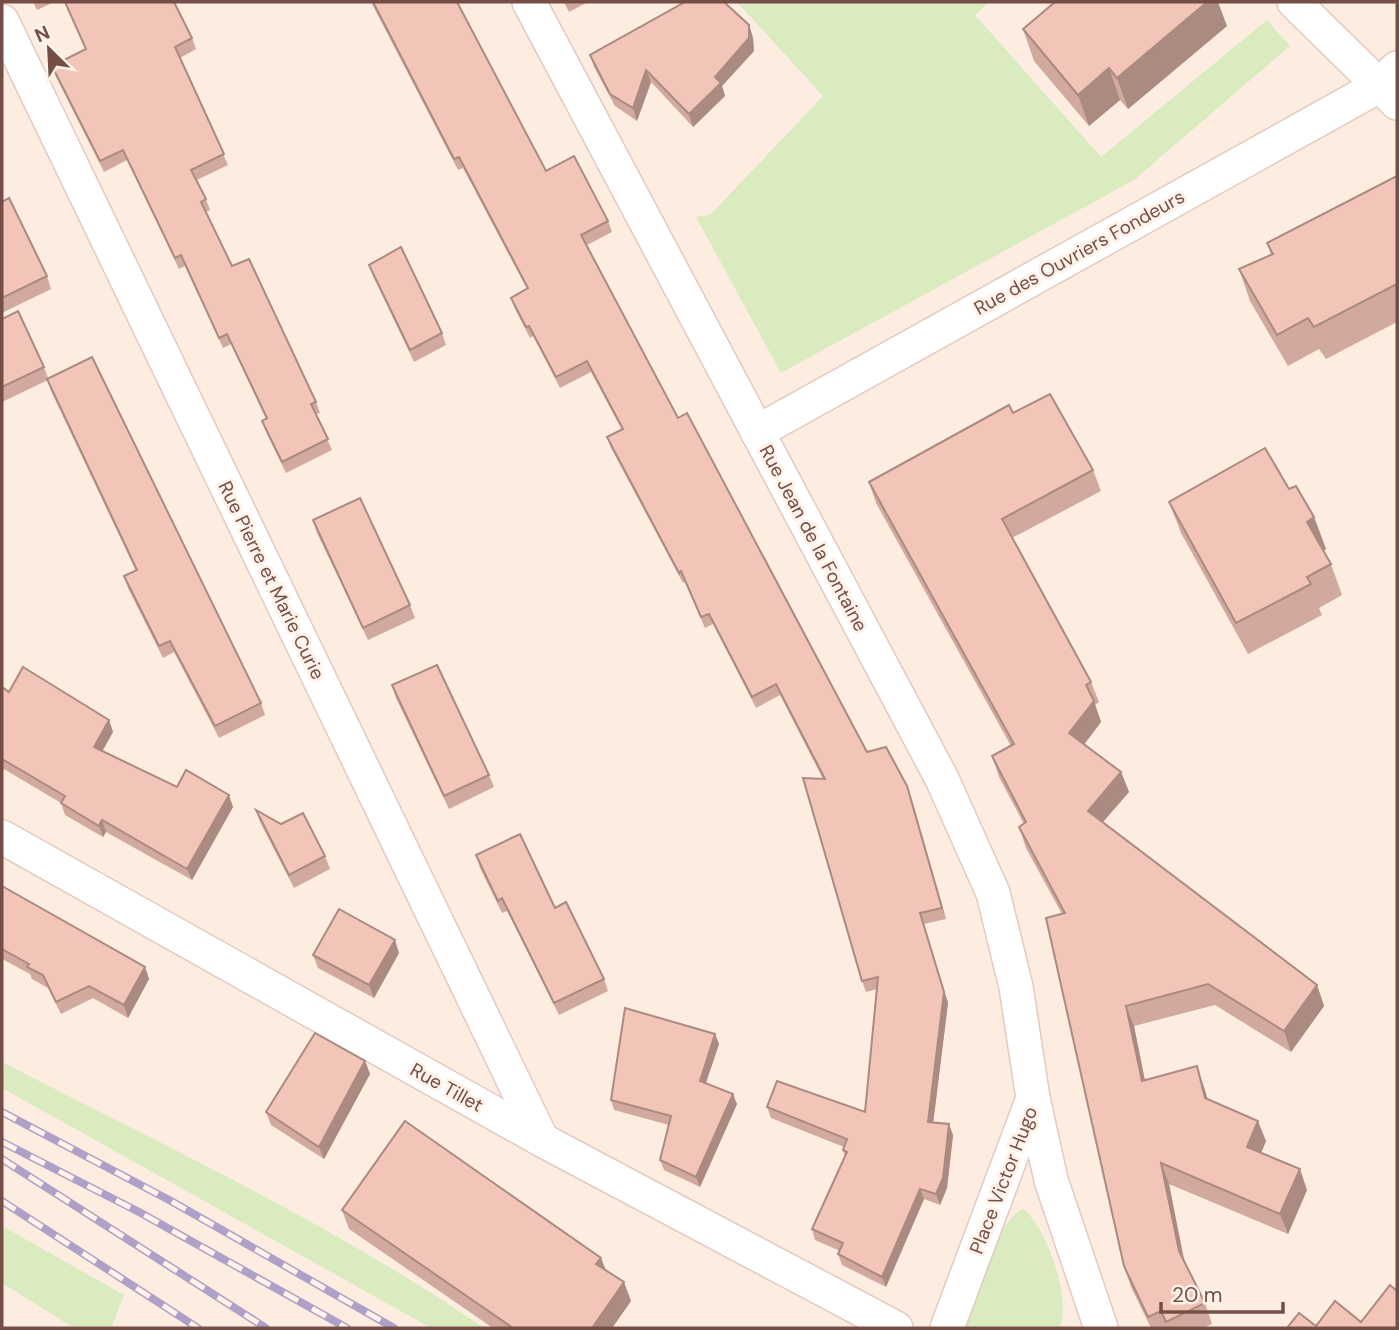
<svg xmlns="http://www.w3.org/2000/svg" width="1399" height="1330" viewBox="0 0 1399 1330" font-family="'DM Sans',sans-serif">
  <style>
    .green { fill: #d9ebbf }
    .lines { fill: none; stroke-linecap: round; stroke-linejoin: round }
    .minor-casing { stroke: #e3cac0; stroke-width: 36 }
    .minor { stroke: #fff; stroke-width: 33 }
    .rail-casing { stroke: #aea0c6; stroke-width: 8 }
    .rail { stroke: #fff2e8; stroke-width: 5; stroke-dasharray: 16; stroke-linecap: butt }
    .wall { fill: #d1a99e }
    .shaded-wall { fill: #aa8a81 }
    .building { fill: #f3c5b8; stroke: #aa8a81; stroke-width: 2 }
    .labels { text-anchor: middle; stroke-width: 6; stroke-linejoin: round; paint-order: stroke }
    .street-label { font-size: 19px; fill: #754f47; stroke: #fff2e8 }
  </style>
  <rect width="100%" height="100%" fill="#fdede1"/>
  <g class="green">
    <path d="M737 2H989L975 15 1101 157 1267 20 1290 46 1134 180 781 373 696 217 710 215 823 96Z"/>
    <path d="M2 1062C165 1146 333 1224 484 1328H431L2 1088Z"/>
    <path d="M1023 1209C1046 1225 1073 1304 1059 1328H967C956 1309 1002 1216 1023 1209Z"/>
    <path d="M2 1226 124 1295 111 1328H74L2 1283Z"/>
  </g>
  <g class="lines">
    <g class="minor-casing">
      <g id="minor">
        <path d="M529 2 942 779 993 893 1016 987 1033 1098 1051 1180 1101 1328"/>
        <path d="M1294 2 1397 103"/>
        <path d="M2 21 542 1140"/>
        <path d="M757 432 1379 86 1397 68"/>
        <path d="M2 837 542 1140 896 1328"/>
        <path d="M947 1328 1033 1098"/>
      </g>
    </g>
    <use href="#minor" class="minor"/>
    <g class="rail-casing">
      <g id="rail">
        <path d="M2 1112 171 1201 394 1328"/>
        <path d="M2 1142 139 1212 347 1328"/>
        <path d="M2 1159 266 1328"/>
        <path d="M2 1201 198 1328"/>
      </g>
    </g>
    <use href="#rail" class="rail"/>
  </g>
  <g class="wall">
    <path d="M33 2H54L37 10Z"/>
    <path d="M65 2H174L192 38 196 49 180 58 228 165 197 180 206 199 210 210 206 212 232 266 316 402 320 413 316 414 332 450 286 473 266 432 262 421 266 419 231 344 223 348 185 266 179 269 127 160 104 172 56 77 52 66 86 49Z"/>
    <path d="M371 2H457L546 171 608 221 612 232 587 245 678 418 867 752 907 786 946 919 924 924 948 1003 933 1122 953 1135 947 1188 940 1205 924 1199 886 1287 842 1265 838 1254 840 1251 815 1240 812 1229 845 1157 843 1150 844 1147 771 1118 767 1107 865 1112 877 989 866 992 862 981 823 779 780 695 756 708 713 624 705 628 685 582 683 583 611 448 607 437 622 430 591 372 560 388 533 336 530 338 515 309 511 298 527 289 463 168 458 170Z"/>
    <path d="M564 2H588L569 12Z"/>
    <path d="M749 25 753 38 754 51 722 86 725 96 693 127 651 82 637 121 615 106 594 67 590 55Z"/>
    <path d="M1227 26 1128 109 1120 100 1089 126 1034 61 1023 29Z"/>
    <path d="M1397 176V322L1326 359 1319 349 1288 366 1250 301 1239 269 1271 255 1267 243Z"/>
    <path d="M2 202 47 276 51 289 2 313Z"/>
    <path d="M369 265 442 333 446 345 414 362 373 276Z"/>
    <path d="M2 319 44 367 48 378 261 703 265 715 219 738 174 652 163 658 128 588 124 576 136 571 51 391 48 380 2 402Z"/>
    <path d="M1013 413 1093 470 1101 491 1012 538 1091 682 1099 702 1095 705 1101 722 1084 744 1121 772 1129 792 1103 822 1317 985 1324 1006 1291 1052 1215 1005 1134 1026 1145 1080 1204 1087 1208 1100 1266 1141 1261 1153 1307 1190 1288 1234 1169 1184 1185 1263 1205 1303 1212 1324 1203 1328H1151L1131 1287 1124 1266 1062 914 1026 848 1019 827 1024 824 999 777 992 756 1011 746 876 503 869 482Z"/>
    <path d="M1289 489 1314 517 1326 549 1323 550 1331 564 1342 595 1319 608 1322 615 1248 654 1181 533 1169 502Z"/>
    <path d="M313 520 410 605 415 618 368 640 317 533Z"/>
    <path d="M392 685 489 775 494 787 449 809 396 698Z"/>
    <path d="M2 687 9 692 109 720 113 732 102 751 177 787 233 807 192 880 106 832 103 837 65 815 61 803 4 769 2 773Z"/>
    <path d="M256 810 325 856 330 869 294 888 260 822Z"/>
    <path d="M476 855 555 908 604 979 608 991 559 1015 507 911 502 913 480 868Z"/>
    <path d="M2 886 145 967 149 979 128 1018 93 998 61 1014 48 988 32 979 30 974 2 959Z"/>
    <path d="M399 953 374 998 318 968 313 955Z"/>
    <path d="M715 1034 719 1044 706 1083 737 1104 700 1187 664 1170 660 1160 669 1125 614 1110 611 1100Z"/>
    <path d="M365 1061 370 1074 324 1159 271 1125 266 1112Z"/>
    <path d="M342 1210 601 1258 605 1269 631 1301 612 1328H493L349 1229Z"/>
  </g>
  <g class="shaded-wall">
    <path d="M1207 2H1218L1227 26 1128 109 1117 78Z"/>
    <path d="M749 25 753 38 754 51 722 86 725 96 693 127 689 114Z"/>
    <path d="M1109 68 1120 100 1089 126 1078 95Z"/>
    <path d="M646 70 651 82 637 121 633 108Z"/>
    <path d="M1314 517 1326 549 1319 554 1307 522Z"/>
    <path d="M1094 701 1101 722 1077 754 1069 733Z"/>
    <path d="M109 720 113 732 98 759 94 747Z"/>
    <path d="M1121 772 1129 792 1095 831 1088 811Z"/>
    <path d="M907 786 911 797 946 919 942 908Z"/>
    <path d="M229 795 233 807 192 880 187 869Z"/>
    <path d="M102 820 106 832 103 837 99 826Z"/>
    <path d="M920 913 948 1003 932 1133 928 1122Z"/>
    <path d="M395 940 399 953 374 998 369 985Z"/>
    <path d="M145 967 149 979 128 1018 124 1005Z"/>
    <path d="M1317 985 1324 1006 1291 1052 1284 1031Z"/>
    <path d="M1126 1006 1134 1026 1149 1102 1142 1081Z"/>
    <path d="M715 1034 719 1044 703 1091 700 1081Z"/>
    <path d="M365 1061 370 1074 324 1159 319 1147Z"/>
    <path d="M1197 1066 1204 1087 1213 1119 1205 1098Z"/>
    <path d="M733 1094 737 1104 700 1187 696 1177Z"/>
    <path d="M1258 1121 1266 1141 1255 1168 1247 1147Z"/>
    <path d="M949 1124 953 1135 947 1188 940 1205 936 1194Z"/>
    <path d="M1161 1163 1169 1184 1186 1272 1179 1251Z"/>
    <path d="M1300 1169 1307 1190 1288 1234 1280 1214Z"/>
    <path d="M920 1189 924 1199 886 1287 882 1277Z"/>
    <path d="M601 1258 608 1276 596 1264Z"/>
    <path d="M624 1282 631 1301 612 1328H592Z"/>
  </g>
  <g class="building">
    <path d="M65 2H174L192 38 175 47 224 154 191 170 206 199 201 202 232 266 249 259 316 402 311 404 328 439 282 462 262 421 267 418 227 334 219 338 181 255 175 258 123 150 100 161 52 66 86 49Z"/>
    <path d="M373 2H457L546 171 574 156 608 221 581 235 678 418 687 413 867 752 886 747 907 786 942 908 920 913 944 992 928 1122 949 1124 943 1178 936 1194 920 1189 882 1277 838 1254 843 1243 812 1229 847 1152 843 1150 847 1139 767 1107 777 1081 865 1112 878 977 862 981 803 778 825 779 776 684 752 697 709 614 701 617 681 571 679 573 607 437 623 429 587 361 556 377 529 326 526 327 511 298 528 288 459 157 454 159Z"/>
    <path d="M685 2H724L749 25V38L715 77 721 83 689 114 646 70 633 108 610 94 590 55Z"/>
    <path d="M1055 2H1207L1117 78 1109 68 1078 95 1023 29Z"/>
    <path d="M1397 176V284L1314 327 1308 318 1277 335 1239 269 1273 254 1267 243Z"/>
    <path d="M9 198 47 276 2 298V202Z"/>
    <path d="M401 247 442 333 410 350 369 265Z"/>
    <path d="M18 311 44 367 2 387V319Z"/>
    <path d="M92 357 261 703 215 726 170 641 159 646 124 576 137 570 47 379Z"/>
    <path d="M1050 394 1093 470 1002 519 1091 682 1086 685 1094 701 1069 733 1121 772 1088 811 1317 985 1284 1031 1208 984 1126 1006 1142 1081 1197 1066 1205 1098 1258 1121 1247 1147 1300 1169 1280 1214 1161 1163 1179 1251 1205 1303 1166 1322 1161 1311 1148 1317 1124 1266 1046 918 1065 913 1019 827 1026 822 992 756 1014 744 869 482 1009 405 1013 413Z"/>
    <path d="M1265 448 1289 489 1296 486 1314 517 1307 522 1331 564 1307 577 1311 584 1236 623 1169 502Z"/>
    <path d="M360 498 410 605 363 628 313 520Z"/>
    <path d="M437 665 489 775 444 796 392 685Z"/>
    <path d="M23 667 109 720 94 747 177 787 186 770 229 795 187 869 102 820 99 826 61 803 65 796 2 759V687L9 692Z"/>
    <path d="M256 810 281 824 303 813 325 856 289 875Z"/>
    <path d="M520 834 555 908 566 902 604 979 554 1003 502 898 498 901 476 855Z"/>
    <path d="M2 886 145 967 124 1005 89 986 56 1002 43 975 27 967 29 964 2 949Z"/>
    <path d="M339 909 395 940 369 985 313 955Z"/>
    <path d="M625 1008 715 1034 700 1081 733 1094 696 1177 660 1160 671 1116 611 1100Z"/>
    <path d="M315 1033 365 1061 319 1147 266 1112Z"/>
    <path d="M405 1121 601 1258 596 1264 624 1282 592 1328H513L342 1210Z"/>
    <path d="M1390 1285 1397 1291V1328H1287L1299 1313 1316 1326 1335 1301 1361 1322Z"/>
  </g>
  <g class="labels">
    <g class="street-label">
      <text transform="translate(1079 252) rotate(-29)" y="7">Rue des Ouvriers Fondeurs</text>
      <text transform="translate(814 538) rotate(62)" y="7">Rue Jean de la Fontaine</text>
      <text transform="translate(272 580) rotate(64)" y="7">Rue Pierre et Marie Curie</text>
      <text transform="translate(447 1087) rotate(29)" y="7">Rue Tillet</text>
      <text transform="translate(1003 1180) rotate(-69)" y="7">Place Victor Hugo</text>
    </g>
  </g>
  <rect width="1399" height="1330" fill="none" stroke="#754f47" stroke-width="7"/>
  <g transform="translate(49 49) rotate(336)" stroke="#fff2e8" stroke-width="5" paint-order="stroke">
  <path d="M0-5L12 26L0 18L-12 26Z" fill="#754f47"/>
  <text y="-10" font-size="19" font-weight="bold" text-anchor="middle" fill="#754f47">N</text>
  </g>
  <path d="M1161 1302v10h122v-10" fill="none" stroke="#754f47" stroke-width="3.5"/>
  <text x="1172" y="1302" font-size="21" fill="#754f47" stroke="#fff2e8" stroke-width="5" paint-order="stroke">20 m</text>
</svg>
